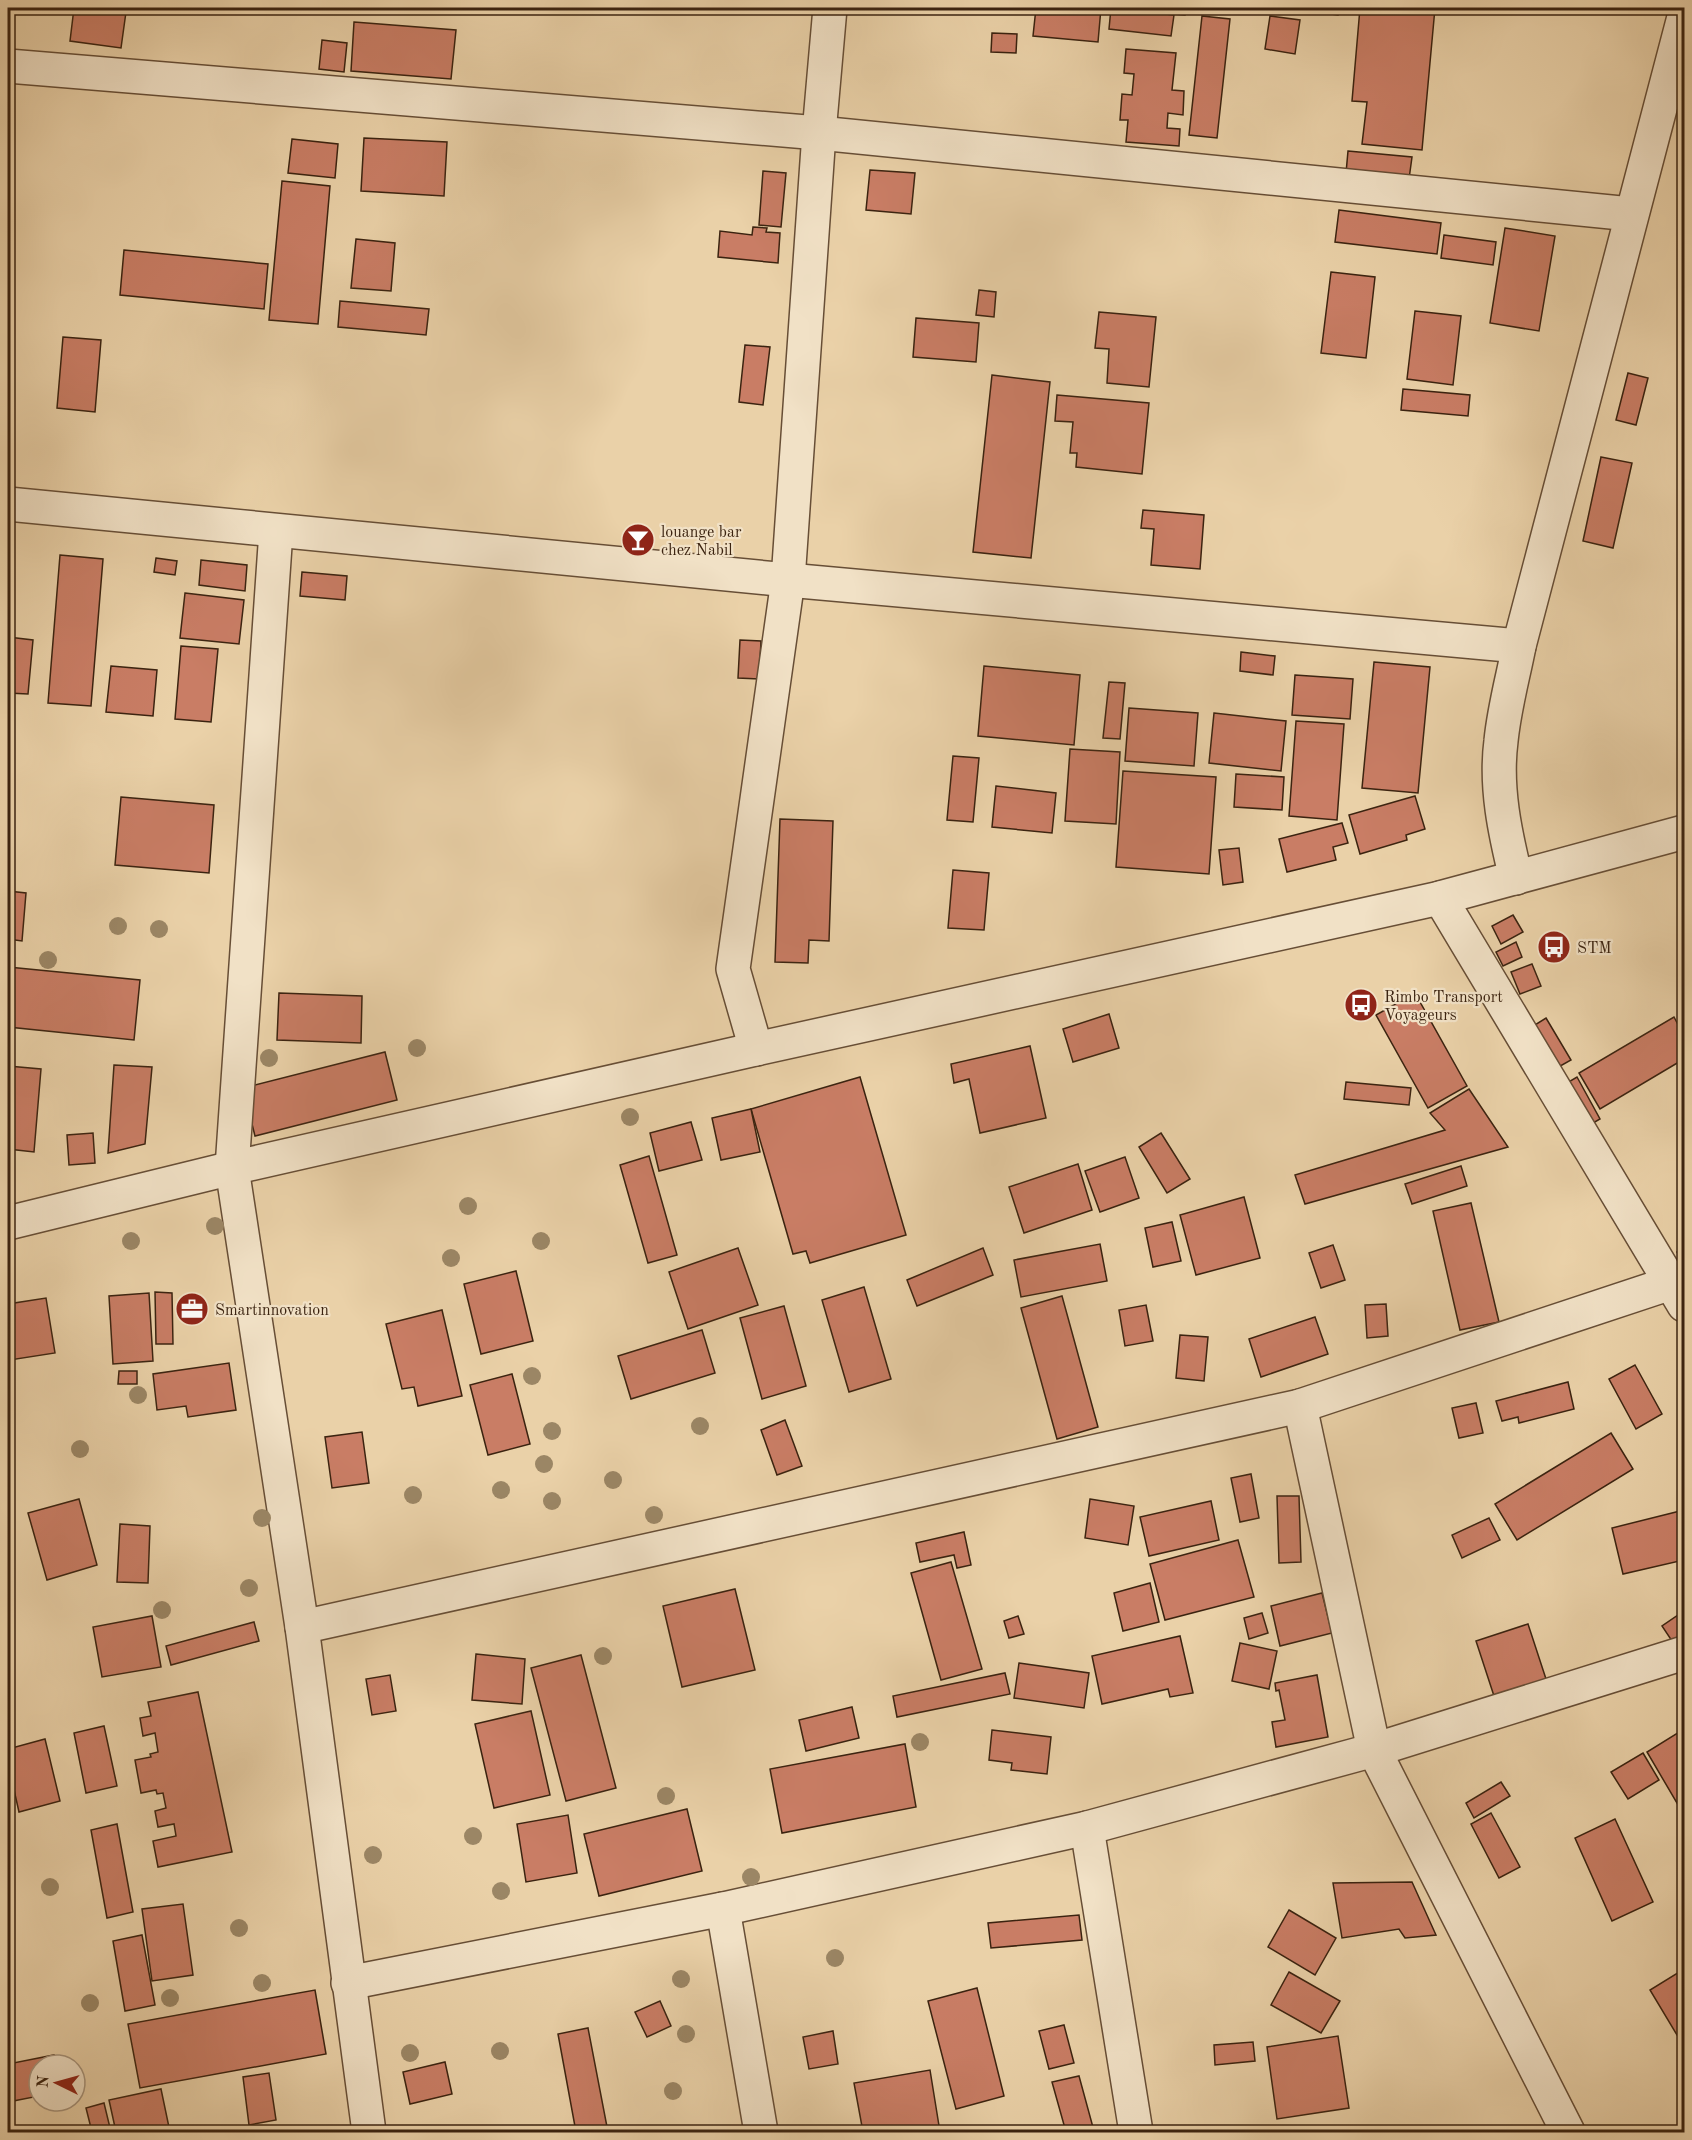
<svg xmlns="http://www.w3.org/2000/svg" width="1692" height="2140" viewBox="0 0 1692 2140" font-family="'Old Standard TT',serif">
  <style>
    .building { fill: #c97d65; stroke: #3b2310; stroke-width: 1.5 }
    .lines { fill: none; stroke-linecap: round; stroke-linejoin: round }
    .minor-casing { stroke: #674e36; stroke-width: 36 }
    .minor { stroke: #f1e1c6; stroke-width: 33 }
    .tree { fill: #9b8665 }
    .labels { text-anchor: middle; stroke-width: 4.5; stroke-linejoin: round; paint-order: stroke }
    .poi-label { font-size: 16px; fill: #3b2310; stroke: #f1e1c6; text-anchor: start }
  </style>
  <rect width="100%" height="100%" fill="#ead1a8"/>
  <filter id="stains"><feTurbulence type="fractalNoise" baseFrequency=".00333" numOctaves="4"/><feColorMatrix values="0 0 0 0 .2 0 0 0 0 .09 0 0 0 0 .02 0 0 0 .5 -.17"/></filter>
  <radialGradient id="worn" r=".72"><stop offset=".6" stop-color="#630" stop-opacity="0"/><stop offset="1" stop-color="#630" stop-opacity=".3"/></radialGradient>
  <g class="building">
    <path d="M74 8 126 12 121 48 70 41Z"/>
    <path d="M1036 8H1101L1098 42 1033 36Z"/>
    <path d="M1111 8 1174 15 1171 36 1109 29Z"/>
    <path d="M1163 8H1186L1185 15 1172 14 1173 9Z"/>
    <path d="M1292 8H1339L1338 15 1292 9Z"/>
    <path d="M1360 8H1435L1422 150 1362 144 1367 102 1352 101Z"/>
    <path d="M1202 16 1230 19 1217 138 1189 135Z"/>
    <path d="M1270 16 1300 20 1295 54 1265 49Z"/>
    <path d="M354 22 456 30 451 79 351 71Z"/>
    <path d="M992 33 1017 34 1016 53 991 52Z"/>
    <path d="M322 40 347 43 344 72 319 69Z"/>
    <path d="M1126 49 1176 53 1172 90 1184 91 1183 115 1168 113 1167 128 1180 129 1179 146 1126 142 1128 120H1120L1122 94 1132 95 1134 74 1124 73Z"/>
    <path d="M364 138 447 142 444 196 361 191Z"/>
    <path d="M292 139 338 144 335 178 288 173Z"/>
    <path d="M1348 151 1412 157 1409 179 1346 173Z"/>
    <path d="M870 170 915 173 911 214 866 210Z"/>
    <path d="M763 171 786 173 781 227 759 225Z"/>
    <path d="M282 181 330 186 318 324 269 320Z"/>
    <path d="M1339 210 1441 223 1437 254 1335 242Z"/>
    <path d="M753 227 767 228 766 232 780 233 778 263 718 257 720 231 752 235Z"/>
    <path d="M1505 228 1555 236 1539 331 1490 323Z"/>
    <path d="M1444 235 1496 242 1493 265 1441 258Z"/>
    <path d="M356 239 395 243 391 291 351 288Z"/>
    <path d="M124 250 268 264 264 309 120 295Z"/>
    <path d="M1331 272 1375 277 1366 358 1321 353Z"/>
    <path d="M979 290 996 292 994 317 976 315Z"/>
    <path d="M340 301 429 309 426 335 338 327Z"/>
    <path d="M1415 311 1461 316 1453 385 1407 379Z"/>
    <path d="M1099 312 1156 317 1149 387 1107 383 1109 349 1095 348Z"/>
    <path d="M916 318 979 323 976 362 913 357Z"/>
    <path d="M63 337 101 340 95 412 57 408Z"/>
    <path d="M745 345 770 347 763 405 739 402Z"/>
    <path d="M1628 373 1648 378 1636 425 1616 420Z"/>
    <path d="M992 375 1050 382 1031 558 973 552Z"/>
    <path d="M1403 389 1470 395 1468 416 1401 410Z"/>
    <path d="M1057 395 1149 403 1142 474 1076 467 1077 453H1070L1073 422 1055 421Z"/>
    <path d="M1601 457 1632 463 1613 548 1583 541Z"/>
    <path d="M1143 510 1204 515 1200 569 1151 565 1154 529 1141 528Z"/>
    <path d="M60 555 103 559 91 706 48 703Z"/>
    <path d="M156 558 177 561 175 575 154 572Z"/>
    <path d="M201 560 247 565 245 591 199 585Z"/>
    <path d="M302 572 347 576 345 600 300 596Z"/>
    <path d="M185 593 244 600 239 644 180 638Z"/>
    <path d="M8 637 33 640 28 694 8 693Z"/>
    <path d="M740 640 761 641 759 679 738 678Z"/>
    <path d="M181 646 218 649 211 722 175 719Z"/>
    <path d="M1241 652 1275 656 1273 675 1240 671Z"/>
    <path d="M1374 662 1430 667 1418 793 1362 788Z"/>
    <path d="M111 666 157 670 153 716 106 712Z"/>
    <path d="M984 666 1080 675 1074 745 978 736Z"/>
    <path d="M1295 675 1353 679 1350 719 1292 715Z"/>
    <path d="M1109 682 1125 683 1120 739 1103 738Z"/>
    <path d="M1129 708 1198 713 1194 766 1125 761Z"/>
    <path d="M1214 713 1286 721 1281 771 1209 763Z"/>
    <path d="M1296 721 1344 724 1337 820 1289 816Z"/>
    <path d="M1070 749 1120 752 1116 824 1065 821Z"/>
    <path d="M953 756 979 758 973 822 947 820Z"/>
    <path d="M1123 771 1216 777 1209 874 1116 867Z"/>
    <path d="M1236 774 1284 777 1282 810 1234 807Z"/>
    <path d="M996 786 1056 793 1052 833 992 827Z"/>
    <path d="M1415 796 1425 829 1406 835 1407 840 1360 854 1349 815Z"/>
    <path d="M121 797 214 805 209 873 115 865Z"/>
    <path d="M780 819 833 821 829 941 809 940 808 963 775 962Z"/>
    <path d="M1342 823 1348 843 1333 847 1336 860 1287 872 1279 839Z"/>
    <path d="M1239 848 1243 882 1223 885 1219 850Z"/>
    <path d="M953 870 989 873 984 930 948 928Z"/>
    <path d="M8 891 26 893 22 941 8 939Z"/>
    <path d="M1513 915 1523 932 1501 944 1492 926Z"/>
    <path d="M1516 942 1522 957 1503 966 1496 952Z"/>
    <path d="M1532 964 1541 986 1520 994 1511 972Z"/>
    <path d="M8 967 140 980 134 1040 8 1027Z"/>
    <path d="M279 993 362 996 361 1043 277 1040Z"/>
    <path d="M1415 993 1467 1086 1428 1108 1376 1015Z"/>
    <path d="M1109 1014 1119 1048 1073 1062 1063 1029Z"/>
    <path d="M1674 1017 1684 1036V1059L1600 1109 1579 1073Z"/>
    <path d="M1546 1018 1571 1060 1555 1069 1530 1028Z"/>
    <path d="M1030 1046 1046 1118 980 1133 969 1079 954 1083 951 1064Z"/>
    <path d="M385 1052 397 1100 255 1136 243 1088Z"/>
    <path d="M114 1065 152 1067 145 1144 108 1153Z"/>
    <path d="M8 1066 41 1069 34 1152 8 1149Z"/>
    <path d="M860 1077 906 1235 810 1263 806 1251 793 1254 751 1109Z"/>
    <path d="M1577 1077 1600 1119 1583 1129 1560 1087Z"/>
    <path d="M1346 1082 1411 1088 1409 1105 1344 1099Z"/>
    <path d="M1469 1089 1508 1147 1305 1204 1295 1175 1445 1130 1430 1113Z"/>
    <path d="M751 1109 760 1152 721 1160 712 1118Z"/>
    <path d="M691 1122 702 1160 659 1171 650 1133Z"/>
    <path d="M93 1133 95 1163 69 1165 67 1135Z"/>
    <path d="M1161 1133 1190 1179 1167 1193 1139 1147Z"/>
    <path d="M649 1156 677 1255 648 1263 620 1165Z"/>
    <path d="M1125 1157 1139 1198 1100 1212 1085 1171Z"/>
    <path d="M1078 1164 1092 1210 1024 1233 1009 1187Z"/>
    <path d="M1461 1166 1467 1186 1412 1204 1405 1184Z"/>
    <path d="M1244 1197 1260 1258 1196 1275 1180 1215Z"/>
    <path d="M1471 1203 1499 1322 1460 1330 1433 1211Z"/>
    <path d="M1172 1222 1181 1261 1153 1267 1145 1228Z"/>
    <path d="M1100 1244 1107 1281 1021 1297 1014 1260Z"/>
    <path d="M1333 1245 1345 1280 1321 1288 1309 1253Z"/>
    <path d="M738 1248 758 1305 688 1329 669 1272Z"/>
    <path d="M983 1248 993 1275 917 1306 907 1280Z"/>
    <path d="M1684 1248V1265L1677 1252Z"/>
    <path d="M516 1271 533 1341 481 1354 464 1284Z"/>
    <path d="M864 1287 891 1379 849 1392 822 1300Z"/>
    <path d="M155 1292 172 1293 173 1344H156Z"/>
    <path d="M149 1293 153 1361 113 1364 109 1296Z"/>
    <path d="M1062 1296 1098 1427 1057 1439 1021 1308Z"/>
    <path d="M46 1298 55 1353 10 1360 8 1342V1304Z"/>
    <path d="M1386 1304 1388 1336 1367 1338 1365 1305Z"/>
    <path d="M1146 1305 1153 1341 1125 1346 1119 1310Z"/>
    <path d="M784 1306 806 1386 762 1399 740 1318Z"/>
    <path d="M442 1310 462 1396 418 1406 414 1387 402 1389 386 1324Z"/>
    <path d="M1315 1317 1328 1354 1261 1377 1249 1339Z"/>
    <path d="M702 1330 715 1373 631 1399 618 1356Z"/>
    <path d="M1180 1335 1208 1337 1204 1381 1176 1378Z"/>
    <path d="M229 1363 236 1410 188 1417 186 1406 157 1410 153 1374Z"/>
    <path d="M1635 1365 1662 1414 1636 1429 1609 1379Z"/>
    <path d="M119 1371H137V1384H118Z"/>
    <path d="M512 1374 530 1444 488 1455 470 1385Z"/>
    <path d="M1568 1382 1574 1409 1519 1423 1518 1417 1502 1421 1496 1401Z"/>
    <path d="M1476 1403 1483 1433 1459 1438 1452 1408Z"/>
    <path d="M785 1420 802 1466 777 1475 761 1430Z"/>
    <path d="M362 1432 369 1483 332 1488 325 1437Z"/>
    <path d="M1611 1433 1633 1469 1517 1540 1495 1504Z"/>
    <path d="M1251 1474 1259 1518 1240 1522 1231 1478Z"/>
    <path d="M1277 1496H1299L1301 1562 1279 1563Z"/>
    <path d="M79 1499 97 1565 47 1580 28 1513Z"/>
    <path d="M1090 1499 1134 1506 1128 1545 1085 1538Z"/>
    <path d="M1211 1501 1219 1540 1149 1556 1140 1517Z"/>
    <path d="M1684 1510V1560L1623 1574 1612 1528Z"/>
    <path d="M1489 1518 1500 1540 1462 1558 1452 1535Z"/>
    <path d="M120 1524 150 1526 148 1583 117 1582Z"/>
    <path d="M964 1532 971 1565 957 1568 954 1555 920 1562 916 1543Z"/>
    <path d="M1238 1540 1254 1597 1165 1620 1150 1564Z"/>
    <path d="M951 1562 982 1669 941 1680 911 1573Z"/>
    <path d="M1150 1583 1159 1622 1123 1631 1114 1593Z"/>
    <path d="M735 1589 755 1670 682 1687 663 1606Z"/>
    <path d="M1322 1593 1332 1633 1280 1646 1271 1606Z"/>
    <path d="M1684 1611V1638L1674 1644 1662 1626Z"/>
    <path d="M1262 1613 1268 1633 1249 1639 1244 1618Z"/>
    <path d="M152 1616 161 1667 102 1677 93 1627Z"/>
    <path d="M1018 1616 1024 1634 1009 1638 1004 1621Z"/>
    <path d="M254 1622 259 1641 171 1665 166 1646Z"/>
    <path d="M1528 1624 1547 1682 1495 1699 1476 1641Z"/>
    <path d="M1180 1636 1193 1693 1170 1697 1168 1689 1102 1704 1092 1656Z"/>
    <path d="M1240 1643 1277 1651 1269 1689 1232 1681Z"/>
    <path d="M476 1654 525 1659 522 1704 472 1700Z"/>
    <path d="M581 1655 616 1788 566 1801 531 1668Z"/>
    <path d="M1019 1663 1089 1673 1084 1708 1014 1698Z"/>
    <path d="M1005 1673 1010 1694 897 1717 893 1696Z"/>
    <path d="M390 1675 396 1711 372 1715 366 1679Z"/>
    <path d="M1317 1675 1328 1737 1276 1747 1272 1722 1285 1720 1279 1690 1276 1691 1275 1683Z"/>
    <path d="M198 1692 232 1852 158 1867 153 1841 176 1836 174 1824 158 1827 155 1811 166 1808 163 1793 157 1794 156 1790 141 1793 135 1760 151 1757 150 1754 158 1752 155 1733 143 1736 140 1718 151 1716 148 1702Z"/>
    <path d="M852 1707 859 1738 806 1751 799 1720Z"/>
    <path d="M531 1711 550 1795 494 1808 475 1724Z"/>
    <path d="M104 1726 117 1786 86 1793 74 1733Z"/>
    <path d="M1684 1729V1815L1647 1752Z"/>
    <path d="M992 1730 1051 1737 1047 1774 1011 1770 1012 1763 989 1760Z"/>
    <path d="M45 1739 60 1801 19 1812 8 1763V1749Z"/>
    <path d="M905 1744 916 1807 782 1833 770 1769Z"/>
    <path d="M1643 1753 1659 1780 1628 1799 1611 1772Z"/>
    <path d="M1501 1782 1510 1796 1474 1818 1466 1803Z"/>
    <path d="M687 1809 702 1871 599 1896 584 1834Z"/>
    <path d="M1491 1813 1520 1867 1499 1878 1471 1824Z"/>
    <path d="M568 1815 577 1873 526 1882 517 1824Z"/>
    <path d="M1615 1819 1653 1902 1612 1921 1575 1838Z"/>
    <path d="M117 1824 133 1912 107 1918 91 1830Z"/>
    <path d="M1412 1882 1436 1935 1405 1938 1399 1929 1342 1938 1333 1883Z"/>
    <path d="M183 1904 193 1975 152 1981 142 1909Z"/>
    <path d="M1289 1910 1336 1938 1315 1975 1268 1947Z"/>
    <path d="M1079 1915 1082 1940 991 1948 988 1923Z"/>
    <path d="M142 1935 155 2005 125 2011 113 1941Z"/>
    <path d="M1684 1969V2030L1677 2035 1650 1990Z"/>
    <path d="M1289 1972 1340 2001 1321 2033 1271 2005Z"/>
    <path d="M977 1988 1004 2096 956 2109 928 2001Z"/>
    <path d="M315 1990 326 2054 140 2088 128 2024Z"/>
    <path d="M660 2001 671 2026 647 2037 635 2012Z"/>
    <path d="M1064 2025 1074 2063 1049 2069 1039 2031Z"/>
    <path d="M588 2028 608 2132H576L558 2034Z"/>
    <path d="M833 2031 838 2064 809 2069 803 2037Z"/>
    <path d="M1338 2036 1349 2108 1277 2119 1267 2047Z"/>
    <path d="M1253 2042 1255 2061 1215 2065 1214 2045Z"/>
    <path d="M54 2055 56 2065H39V2096L8 2102V2064Z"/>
    <path d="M445 2062 452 2094 410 2104 403 2072Z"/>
    <path d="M930 2070 940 2132H863L854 2083Z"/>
    <path d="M269 2073 276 2120 249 2125 243 2077Z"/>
    <path d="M1079 2076 1094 2131 1066 2132 1052 2082Z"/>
    <path d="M161 2089 170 2132H116L109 2100Z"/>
    <path d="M104 2103 111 2132H92L86 2108Z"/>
  </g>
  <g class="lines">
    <g class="minor-casing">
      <g id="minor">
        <path d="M8 66 819 133 1631 214"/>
        <path d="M8 504 788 580 1519 646"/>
        <path d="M276 531 232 1168 302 1627 369 2132"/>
        <path d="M1516 878C1505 833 1495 787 1501 741 1504 709 1513 677 1519 646L1684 17"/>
        <path d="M1440 898 1684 1305"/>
        <path d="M756 1049 733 969 788 580 819 133 830 8"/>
        <path d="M8 1223 232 1168 756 1049 1440 898 1684 832"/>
        <path d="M1300 1406 1374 1750 1568 2132"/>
        <path d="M302 1627 1300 1406 1671 1283"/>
        <path d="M1087 1828 1136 2132"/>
        <path d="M723 1909 761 2132"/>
        <path d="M348 1983 723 1909 1087 1828 1374 1750 1684 1653"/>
      </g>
    </g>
    <use href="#minor" class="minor"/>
  </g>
  <g class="tree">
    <circle cx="118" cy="926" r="9"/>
    <circle cx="159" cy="929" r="9"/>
    <circle cx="48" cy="960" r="9"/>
    <circle cx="417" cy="1048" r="9"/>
    <circle cx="269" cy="1058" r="9"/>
    <circle cx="630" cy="1117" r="9"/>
    <circle cx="468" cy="1206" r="9"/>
    <circle cx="215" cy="1226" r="9"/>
    <circle cx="131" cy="1241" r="9"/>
    <circle cx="541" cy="1241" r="9"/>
    <circle cx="451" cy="1258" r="9"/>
    <circle cx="532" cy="1376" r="9"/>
    <circle cx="138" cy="1395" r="9"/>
    <circle cx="700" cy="1426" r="9"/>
    <circle cx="552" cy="1431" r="9"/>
    <circle cx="80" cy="1449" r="9"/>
    <circle cx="544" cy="1464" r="9"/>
    <circle cx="613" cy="1480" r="9"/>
    <circle cx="501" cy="1490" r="9"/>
    <circle cx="413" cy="1495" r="9"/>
    <circle cx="552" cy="1501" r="9"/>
    <circle cx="654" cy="1515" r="9"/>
    <circle cx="262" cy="1518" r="9"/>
    <circle cx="249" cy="1588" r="9"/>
    <circle cx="162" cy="1610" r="9"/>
    <circle cx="603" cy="1656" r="9"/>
    <circle cx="920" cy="1742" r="9"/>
    <circle cx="666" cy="1796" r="9"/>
    <circle cx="473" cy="1836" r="9"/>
    <circle cx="373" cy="1855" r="9"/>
    <circle cx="751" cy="1877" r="9"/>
    <circle cx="50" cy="1887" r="9"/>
    <circle cx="501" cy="1891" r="9"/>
    <circle cx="239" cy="1928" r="9"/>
    <circle cx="835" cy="1958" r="9"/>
    <circle cx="681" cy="1979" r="9"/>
    <circle cx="262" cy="1983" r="9"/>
    <circle cx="170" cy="1998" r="9"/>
    <circle cx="90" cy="2003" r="9"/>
    <circle cx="686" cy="2034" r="9"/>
    <circle cx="500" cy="2051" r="9"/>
    <circle cx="410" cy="2053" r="9"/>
    <circle cx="673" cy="2091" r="9"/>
  </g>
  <defs>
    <g id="bar-disc" transform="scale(1.725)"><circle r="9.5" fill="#8f2418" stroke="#f1e1c6"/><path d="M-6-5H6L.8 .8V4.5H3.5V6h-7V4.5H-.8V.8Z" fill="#fff"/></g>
    <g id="bus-disc" transform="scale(1.725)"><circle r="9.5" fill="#8f2418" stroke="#f1e1c6"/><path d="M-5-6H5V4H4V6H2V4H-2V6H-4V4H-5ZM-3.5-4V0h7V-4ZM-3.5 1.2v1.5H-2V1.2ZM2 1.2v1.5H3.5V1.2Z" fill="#fff"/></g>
    <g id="office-disc" transform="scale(1.725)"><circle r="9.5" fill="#8f2418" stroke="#f1e1c6"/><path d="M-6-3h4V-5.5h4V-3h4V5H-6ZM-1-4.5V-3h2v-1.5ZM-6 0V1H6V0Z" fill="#fff"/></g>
  </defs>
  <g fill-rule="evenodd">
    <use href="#bar-disc" x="638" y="540"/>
    <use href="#bus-disc" x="1554" y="947"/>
    <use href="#bus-disc" x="1361" y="1005"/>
    <use href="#office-disc" x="192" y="1309"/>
  </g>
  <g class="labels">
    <g class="poi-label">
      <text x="661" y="537">louange bar<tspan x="661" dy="18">chez Nabil</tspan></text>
      <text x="1577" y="953">STM</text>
      <text x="1384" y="1002">Rimbo Transport<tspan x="1384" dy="18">Voyageurs</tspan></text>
      <text x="215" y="1315">Smartinnovation</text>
    </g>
  </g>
  <rect width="1692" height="2140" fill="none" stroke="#ead1a8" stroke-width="30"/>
  <rect x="9" y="9" width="1674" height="2122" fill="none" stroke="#3b2310" stroke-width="3"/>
  <rect x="15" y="15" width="1662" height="2110" fill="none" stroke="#3b2310" stroke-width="1.5"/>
  <g transform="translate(57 2083) rotate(275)"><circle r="28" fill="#f1e1c6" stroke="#a8957d" stroke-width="1.5"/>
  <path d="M0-4.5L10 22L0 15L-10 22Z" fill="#8f2418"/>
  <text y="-9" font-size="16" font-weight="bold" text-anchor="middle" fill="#3b2310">N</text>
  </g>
  <rect width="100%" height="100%" filter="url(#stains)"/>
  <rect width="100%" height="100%" fill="url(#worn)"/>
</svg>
